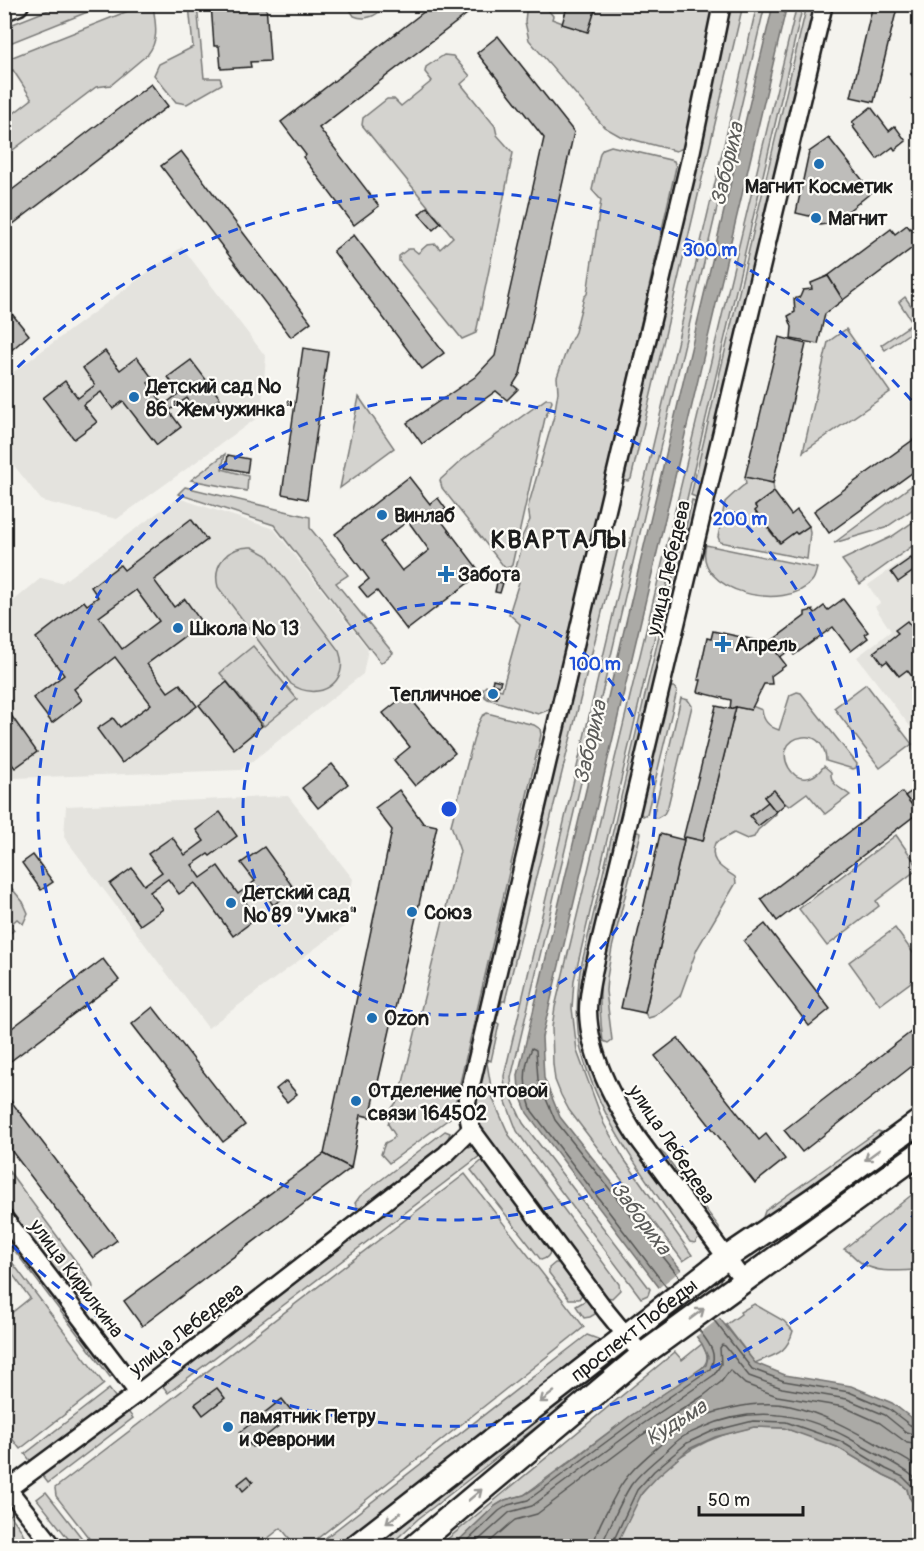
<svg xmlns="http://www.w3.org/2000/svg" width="924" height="1551" viewBox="0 0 924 1551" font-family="Pangolin,sans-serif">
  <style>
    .built { fill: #e4e3de }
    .green { fill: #d4d3cf; stroke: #787876; stroke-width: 1.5 }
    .water { fill: #abaaa6; stroke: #72716f; stroke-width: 1.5 }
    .pier { fill: #f4f3ee }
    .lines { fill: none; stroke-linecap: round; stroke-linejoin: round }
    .shore { stroke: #555553; stroke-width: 1.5 }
    .building { fill: #bebdba; stroke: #1c1c1c; stroke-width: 1.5; fill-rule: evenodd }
    .minor-casing { stroke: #1c1c1c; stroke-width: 21 }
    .secondary-casing { stroke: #1c1c1c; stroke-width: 27 }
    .minor { stroke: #fdfcf7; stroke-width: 16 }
    .secondary { stroke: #fdfcf7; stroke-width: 22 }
    .oneway { stroke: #989794 }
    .ring { fill: none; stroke: #1d4ed8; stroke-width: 3; stroke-dasharray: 10 8 }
    .poi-dot { fill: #1f6fb2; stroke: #fdfcf7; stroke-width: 2 }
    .labels { text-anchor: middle; stroke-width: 4.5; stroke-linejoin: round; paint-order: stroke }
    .poi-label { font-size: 20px; font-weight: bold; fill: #1c1c1c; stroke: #fdfcf7; text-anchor: start }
    .street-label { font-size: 20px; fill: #1c1c1c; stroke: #fdfcf7 }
    .water-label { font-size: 21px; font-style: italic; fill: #5c5c5a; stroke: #fdfcf7 }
    .district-label { font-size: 26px; font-weight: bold; letter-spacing: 1.5px; fill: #1c1c1c; stroke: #fdfcf7 }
    .centre { fill: #1d4ed8; stroke: #fdfcf7; stroke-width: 3 }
    .ring-label { font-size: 18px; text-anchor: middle; font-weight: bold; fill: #1d4ed8; stroke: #fdfcf7; stroke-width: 4.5; stroke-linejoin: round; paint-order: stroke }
  </style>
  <rect width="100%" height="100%" fill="#f4f3ee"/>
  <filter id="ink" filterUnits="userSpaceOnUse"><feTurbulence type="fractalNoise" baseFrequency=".0167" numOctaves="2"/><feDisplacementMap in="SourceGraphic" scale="12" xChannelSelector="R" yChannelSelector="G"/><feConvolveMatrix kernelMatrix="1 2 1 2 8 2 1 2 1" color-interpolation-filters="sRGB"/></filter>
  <g filter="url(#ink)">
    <g class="built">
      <path d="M182 247 266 357 261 415 117 519 42 501 5 454 4 379Z"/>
      <path d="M178 498 274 529 368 649 363 674 241 770 13 778 5 767V608L41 578 61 583Z"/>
      <path d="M919 549V738L857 657 891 631 875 607 880 603 868 585Z"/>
      <path d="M288 796 353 879 344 927 208 1028 64 837 66 806Z"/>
    </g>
    <g class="green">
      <path d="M61 5H105L5 45V27Z"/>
      <path d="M143 5H153C155 22 160 39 148 54L111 85 96 87 5 156V120L32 99 13 70 5 74V60Z"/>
      <path d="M189 5H197L204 78H220L222 84 187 104 176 102 154 75 159 64 193 47Z"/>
      <path d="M352 5V4L389 5C378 13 369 22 354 16L350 10Z"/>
      <path d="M535 5H544L553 16 552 19 587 32 596 7 588 5H720L686 147 676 151 620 136 604 127 529 40 525 22 526 12Z"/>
      <path d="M727 5H743L631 479 628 481 615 479Z"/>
      <path d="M757 5H765L511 1078 513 1101 523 1123 650 1289 648 1295 641 1298 536 1158 517 1131 506 1102 504 1076Z"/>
      <path d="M797 5H803L574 980 572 1008 577 1051 604 1124 624 1159 692 1255 683 1261 569 1110 561 1095 555 1080 553 1064 552 1027 555 1007Z"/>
      <path d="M807 5H817L698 498 691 495Z"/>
      <path d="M444 55 453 56 470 76 461 84 495 126 497 135 513 153 476 333 462 339 399 261V256L408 249H413L418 253 427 245 436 244 440 249 453 237 362 125 363 118 387 99H394L401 106 432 81 425 72 426 67Z"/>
      <path d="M611 146 674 161 676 167 556 701 551 709 538 714 488 699 485 697 483 689 486 686 502 690 520 624 509 614 519 582 514 574 522 547V537L530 520 528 507 554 416 558 392 557 377 568 346 575 332 584 297 587 294 601 200 592 190 600 153 603 149Z"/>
      <path d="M905 297 919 317V331L917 328 885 350 881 345 913 323 899 302Z"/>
      <path d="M846 329 890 392 803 452 828 342Z"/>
      <path d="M359 397 394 448 340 488Z"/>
      <path d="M546 399H551L552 402 545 418 512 565 510 567 505 568 442 488 440 480 462 460Z"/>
      <path d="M225 454 222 469 248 476 247 491 191 480Z"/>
      <path d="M745 477 773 483 774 492 755 506 757 509 755 511 779 543 795 532 798 534 809 526 810 533 807 559 720 542 718 537 725 502C728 499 743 485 746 484Z"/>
      <path d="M919 480V505L885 528 834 543Z"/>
      <path d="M185 487 310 517V528L348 575 336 583 393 653 381 663 274 525 178 494Z"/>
      <path d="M692 500 699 502 691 532 685 531Z"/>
      <path d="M919 518V541L860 584 842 560 891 537Z"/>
      <path d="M607 542 619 544 505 1001H502L496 1022 499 1024 491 1061 489 1060 487 1063 493 1099 509 1135 619 1284 620 1290 612 1298 605 1297 484 1138C478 1122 480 1106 474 1090Z"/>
      <path d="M681 542 689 544 586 1000 632 1144 699 1236 695 1243 690 1242C648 1182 600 1122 581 1050 575 1025 577 996 580 971Z"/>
      <path d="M706 545 817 568C816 571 815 578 812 581 787 613 692 592 706 545Z"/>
      <path d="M252 547 267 555 339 651C351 683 318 703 291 684L218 587C212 564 228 546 252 547Z"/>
      <path d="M253 646 297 699 264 726 220 673Z"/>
      <path d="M866 684 912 744 880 768 834 708Z"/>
      <path d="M670 687H674L677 691 647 814 643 816 640 813V808Z"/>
      <path d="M797 692 801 693 857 764 856 768 853 769 826 761C826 748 818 735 803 737 765 742 796 804 824 766L831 772C830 785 841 788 850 795L825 814 807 793 789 806 781 800 771 809 776 814 758 830 754 837 747 839 734 833 715 843C708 862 722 868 735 877L736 883 697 949 680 996 655 1016 648 1018 645 1013 684 840 686 837 703 841 736 707 751 710 752 706 762 710C763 720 769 727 779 730L790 695Z"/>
      <path d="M681 698 688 700 692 706 668 806 664 814 657 818 653 817Z"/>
      <path d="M487 713 534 725 540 729 541 735 453 1113 450 1118 389 1163 381 1154 385 1143 393 1139 395 1135 388 1124 392 1108 399 1099 460 851 451 825 477 726 482 716Z"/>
      <path d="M637 832 641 833 612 948 607 978 606 991 612 1040 608 1043 603 1041C600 1019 599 995 601 972L632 834Z"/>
      <path d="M896 835 919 868 876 901 879 906 827 946 799 909Z"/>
      <path d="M4 879 23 902 28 913 23 924 17 919 10 925 14 930 5 937Z"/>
      <path d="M895 928 919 961V976L880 1005 849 962Z"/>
      <path d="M634 1114 657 1148 665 1155 719 1227V1231L714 1232 632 1123Z"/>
      <path d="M919 1130V1142L818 1215 815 1210Z"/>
      <path d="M445 1131 450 1133 446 1144 366 1207 361 1209 357 1207 355 1203 360 1196Z"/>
      <path d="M878 1131 881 1132 878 1138 765 1221 762 1220 765 1211Z"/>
      <path d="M471 1146 478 1148 481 1155 168 1393 159 1381 461 1149Z"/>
      <path d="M485 1158 552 1248C550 1255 547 1259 541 1260L471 1170Z"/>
      <path d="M5 1166 92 1283 93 1287 89 1293 78 1298 72 1296 5 1209Z"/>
      <path d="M465 1174 584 1327 308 1546 294 1544 281 1528 258 1546H95L56 1496 55 1488Z"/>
      <path d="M919 1189V1270C901 1270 879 1274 863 1264 856 1260 852 1253 844 1249Z"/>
      <path d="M5 1228 115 1374 110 1377 5 1238Z"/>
      <path d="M5 1253 104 1384 20 1449 5 1429V1318L30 1298 5 1264Z"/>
      <path d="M555 1263H565L583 1293 579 1299H569L549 1273V1268Z"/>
      <path d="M719 1276 722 1283 650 1337 646 1335 645 1333Z"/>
      <path d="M590 1298 600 1311 590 1317 584 1318 576 1306Z"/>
      <path d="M754 1304 784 1321 793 1331C786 1355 775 1354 755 1363L726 1325 741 1314 740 1312Z"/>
      <path d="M587 1335 598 1339 599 1342 596 1346 342 1546H315Z"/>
      <path d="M702 1344C708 1355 710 1361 700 1370L629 1417 524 1495 505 1500 495 1506 453 1546H439L675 1352 682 1360Z"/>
      <path d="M606 1364 610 1367 608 1371 418 1519 389 1546H370Z"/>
      <path d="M109 1389 116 1398 32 1463 25 1454Z"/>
      <path d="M126 1409 133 1418 48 1483 41 1474Z"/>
      <path d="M754 1427 784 1428 818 1439 837 1447 884 1475 899 1482 907 1489 909 1497 919 1511V1546H616C624 1529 631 1508 643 1492 670 1456 710 1435 754 1427Z"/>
      <path d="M46 1492 88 1546H74L37 1499Z"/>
      <path d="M5 1508 22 1531 28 1546H14L5 1534Z"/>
    </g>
    <path class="water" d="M773 5H787L542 1037 544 1078 560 1117 755 1363 785 1375 851 1386 892 1403 919 1424V1511L909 1497 907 1489 899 1482 884 1475 837 1447 784 1428 754 1427 715 1437 689 1449 658 1476 642 1493 616 1546H453L495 1506 505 1500 524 1495 537 1487 629 1417 706 1365 708 1357 702 1344 527 1113 519 1092 518 1075Z"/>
    <path class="pier" d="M684 1268 722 1316 694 1338 657 1289Z"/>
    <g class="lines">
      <g class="shore">
        <path d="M667 1288 532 1111C524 1089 522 1070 532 1048L536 1050 538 1080 555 1120 680 1278"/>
        <path d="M713 1319 752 1369 784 1381 849 1392 889 1409 910 1425 920 1429"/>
        <path d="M462 1546 499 1511 508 1505 528 1500 633 1422 710 1369C719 1354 708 1342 699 1330"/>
        <path d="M472 1546 510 1512 532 1506 637 1428 714 1375 721 1364 720 1348 722 1345 725 1346 749 1376 782 1388 847 1399 885 1415 906 1432 920 1436"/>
        <path d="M485 1546 510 1524 515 1520 537 1514 642 1435 703 1396 721 1382 730 1370 745 1384 777 1396 844 1407 880 1423 907 1443 920 1445"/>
        <path d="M594 1546C595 1529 609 1508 617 1492 627 1473 643 1460 659 1446 665 1441 670 1435 676 1430 704 1411 757 1399 790 1406 821 1413 849 1428 877 1444 891 1453 908 1458 920 1470"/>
        <path d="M603 1546 604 1539C613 1521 620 1502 631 1485 640 1473 652 1463 664 1453 670 1448 675 1442 681 1438 687 1434 695 1431 702 1428 757 1403 809 1414 859 1444 875 1454 911 1470 920 1484"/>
        <path d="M611 1546 637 1490 654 1471 687 1443 713 1431 753 1421 786 1422 840 1441 886 1469 903 1477 911 1485 920 1501"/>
      </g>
    </g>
    <g class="building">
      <path d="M211 4H266L270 61 250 62 251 67 221 69 219 46H214Z"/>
      <path d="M434 4H480L319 128 379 206 354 225 303 157 306 155 281 122Z"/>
      <path d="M568 4H588L596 7 588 32 562 24Z"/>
      <path d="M873 4H898L874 102 851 97Z"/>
      <path d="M498 36 574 132 520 374 513 385 518 389 507 400 496 391 422 444 407 423 475 377 495 356 544 138 477 53Z"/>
      <path d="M920 68V85H919L911 74Z"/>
      <path d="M151 84 168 106 4 231V196Z"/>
      <path d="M871 107 889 131 895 126 906 141 895 150 893 147 877 159 853 127 855 125 852 122Z"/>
      <path d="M920 127V141L913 132Z"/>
      <path d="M829 138 872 192 833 223 820 225 814 214 809 216 796 213 809 152Z"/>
      <path d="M181 151 311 322 291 337 161 166Z"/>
      <path d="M427 207 441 223 433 230 419 214Z"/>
      <path d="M920 222V251L915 246 843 300 828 276 891 229 895 234 907 225 910 229Z"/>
      <path d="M354 235 444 353 422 369 333 251Z"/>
      <path d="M828 276 843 300 825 314 818 344 791 339 792 327 788 316 795 312 794 299 800 297 803 290 812 289 811 283Z"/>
      <path d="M4 304 29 335 8 353 4 349Z"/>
      <path d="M779 337 806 344 773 483 745 477Z"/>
      <path d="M303 348 328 352 307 499 282 494Z"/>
      <path d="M105 351 120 370 137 357 153 379 148 383 164 405 179 393 168 377 191 360 220 398 199 414 187 398 169 411 181 427 157 445 123 401 113 409 101 392 83 405 97 422 74 439 43 398 65 381 78 398 95 385 83 368Z"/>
      <path d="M920 435V467L829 533 814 511Z"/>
      <path d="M228 455 249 459 247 472 226 468Z"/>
      <path d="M409 477 430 504 438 498 446 509 437 515 481 573 407 630 377 591 368 598 359 587 369 579 335 534ZM408 521 429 550 402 571 380 542Z"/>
      <path d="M774 492 791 515 797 510 809 526 797 534 795 532 780 543 755 511 757 509 755 506Z"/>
      <path d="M191 519 207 540 154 580 174 607 185 599 202 623 147 664 168 692 180 684 197 706 122 763 97 729 113 718 120 727 151 704 115 657 74 689 82 700 52 723 33 698 64 675 36 638 84 601 87 605 98 597 91 587 120 565 124 570ZM136 590 159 621 122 649 99 617Z"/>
      <path d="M911 558 918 568 898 582 891 572Z"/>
      <path d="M497 582 503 583 500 593 495 592Z"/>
      <path d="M843 599 868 632 865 634 868 638 851 651 833 627 794 655 790 650 780 657 769 643 805 616V612L813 610 815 613 824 606 828 610Z"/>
      <path d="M907 621 920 637V701L910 689 917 683 907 670 899 676 887 661 883 664 874 652 898 633 895 630Z"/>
      <path d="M713 631 769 643 786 665 771 676 772 684H764L751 710 736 707 730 709 731 700 698 692 701 680H698L707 638 711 639Z"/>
      <path d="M493 679 501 681 499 686 492 684Z"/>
      <path d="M227 682 262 726 234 749 199 705Z"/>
      <path d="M490 690 498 693 497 698 488 696Z"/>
      <path d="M407 694 455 753 415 786 394 760 410 747 383 713Z"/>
      <path d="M716 706 730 709 736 707 703 841 686 837 683 839Z"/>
      <path d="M8 711 37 752 15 768 4 754V714Z"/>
      <path d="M332 764 348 784 318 808 302 788Z"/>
      <path d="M915 789 917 792 920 790V811L918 813 905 796Z"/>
      <path d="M399 790 423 823 437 826 370 1117 361 1115 351 1168 324 1154 392 830 375 808Z"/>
      <path d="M774 790 785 804 776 812 764 797Z"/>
      <path d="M902 792 918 813 777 921 761 899Z"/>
      <path d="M768 802 776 812 758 826 750 816Z"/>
      <path d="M220 812 237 836 210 856 208 854 192 865 201 878 218 866 238 894 255 881 241 863 264 847 295 890 273 905 261 888 244 900 257 918 233 936 195 883 179 894 168 879 150 892 163 909 140 925 110 884 132 868 144 885 162 872 148 854 172 837 185 855 204 841 196 830Z"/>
      <path d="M660 834 684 840 645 1013 621 1008Z"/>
      <path d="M33 855 53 882 41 890 22 863Z"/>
      <path d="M765 924 830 1009 809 1026 744 941Z"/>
      <path d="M103 959 119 980 4 1066V1034Z"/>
      <path d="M153 1007 245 1125 223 1142 132 1024Z"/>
      <path d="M920 1025V1060L802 1152 784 1130Z"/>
      <path d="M678 1038 759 1140 766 1134 785 1159 755 1183 655 1056Z"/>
      <path d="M286 1081 297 1094 287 1102 276 1089Z"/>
      <path d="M4 1092 117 1240 93 1258 4 1141Z"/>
      <path d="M324 1154 351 1168 142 1326 124 1301Z"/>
      <path d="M217 1388 225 1398 203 1415 195 1404Z"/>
      <path d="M282 1399 294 1414 252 1447 240 1432Z"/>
      <path d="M248 1476 253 1482 243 1491 238 1484Z"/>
    </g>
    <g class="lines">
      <g class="minor-casing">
        <g id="minor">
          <path d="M4 1218 138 1393"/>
          <path d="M743 1280 636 1136C613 1099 589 1056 588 1011 588 992 593 973 597 955L824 4"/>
          <path d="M642 1355 606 1311 471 1129 466 1106 690 159 722 4"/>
          <path d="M4 1484 53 1546"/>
          <path d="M8 1489 138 1393 446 1154 471 1129"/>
        </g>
      </g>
      <g class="secondary-casing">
        <g id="secondary">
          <path d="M4 9 17 4"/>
          <path id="s1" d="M356 1546 726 1258 816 1197 920 1121"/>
          <path d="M415 1546 642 1355 920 1153"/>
        </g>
      </g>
      <use href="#minor" class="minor"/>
      <use href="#secondary" class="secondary"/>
    </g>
    <defs><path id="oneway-shaft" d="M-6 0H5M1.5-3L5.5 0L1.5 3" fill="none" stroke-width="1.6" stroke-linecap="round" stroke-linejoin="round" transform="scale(1.5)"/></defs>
    <g class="oneway">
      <use href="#oneway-shaft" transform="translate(872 1155) rotate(144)"/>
      <use href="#oneway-shaft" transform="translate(697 1314) rotate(-37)"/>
      <use href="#oneway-shaft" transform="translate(547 1397) rotate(142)"/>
      <use href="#oneway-shaft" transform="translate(475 1495) rotate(-40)"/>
      <use href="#oneway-shaft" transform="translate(393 1518) rotate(142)"/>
    </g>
  </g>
  <g class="ring">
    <circle cx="449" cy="809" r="206"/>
    <circle cx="449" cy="809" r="411"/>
    <path d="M918 1210A617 617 0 0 1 5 1238M5 380A617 617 0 0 1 918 408"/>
  </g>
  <g class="poi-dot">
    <circle cx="819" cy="164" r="6"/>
    <circle cx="816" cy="218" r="6"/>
    <circle cx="134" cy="397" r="6"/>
    <circle cx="382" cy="515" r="6"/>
    <path d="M443 565h6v6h6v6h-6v6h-6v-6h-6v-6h6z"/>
    <circle cx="178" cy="628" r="6"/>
    <path d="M720 635h6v6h6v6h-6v6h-6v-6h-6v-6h6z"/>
    <circle cx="493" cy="694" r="6"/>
    <circle cx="231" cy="903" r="6"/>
    <circle cx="412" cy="912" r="6"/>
    <circle cx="372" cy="1018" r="6"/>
    <circle cx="356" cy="1101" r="6"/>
    <circle cx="228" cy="1427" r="6"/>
  </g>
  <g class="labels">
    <g class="poi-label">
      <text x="819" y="193" text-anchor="middle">Магнит Косметик</text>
      <text x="828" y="225">Магнит</text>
      <text x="146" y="393">Детский сад №<tspan x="146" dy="23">86 "Жемчужинка"</tspan></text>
      <text x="394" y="522">Винлаб</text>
      <text x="458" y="581">Забота</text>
      <text x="190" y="635">Школа № 13</text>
      <text x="735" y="651">Апрель</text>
      <text x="481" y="701" text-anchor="end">Тепличное</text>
      <text x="243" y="899">Детский сад<tspan x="243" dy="23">№ 89 "Умка"</tspan></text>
      <text x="424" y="919">Союз</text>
      <text x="384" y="1025">Ozon</text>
      <text x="368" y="1097">Отделение почтовой<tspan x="368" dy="23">связи 164502</tspan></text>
      <text x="240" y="1423">памятник Петру<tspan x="240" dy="23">и Февронии</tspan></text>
    </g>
    <g class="street-label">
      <text transform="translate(668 568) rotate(-77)" y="7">улица Лебедева</text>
      <text transform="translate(672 1144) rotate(56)" y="7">улица Лебедева</text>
      <text transform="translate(77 1278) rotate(53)" y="7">улица Кирилкина</text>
      <text transform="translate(186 1329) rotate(-38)" y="7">улица Лебедева</text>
      <text dy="7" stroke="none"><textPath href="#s1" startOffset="352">проспект Победы</textPath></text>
    </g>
    <g class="water-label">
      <text transform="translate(727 164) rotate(-77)" y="7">Забориха</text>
      <text transform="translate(590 742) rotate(-77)" y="7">Забориха</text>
      <text transform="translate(641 1218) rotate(53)" y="7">Забориха</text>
      <text transform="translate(676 1422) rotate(-32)" y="7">Кудьма</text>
    </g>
    <g class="district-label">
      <text x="559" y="548">КВАРТАЛЫ</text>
    </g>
  </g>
  <circle cx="449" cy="809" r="9" class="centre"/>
  <g class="ring-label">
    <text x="710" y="256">300 m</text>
    <text x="740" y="525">200 m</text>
    <text x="595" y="670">100 m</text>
  </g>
  <rect width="924" height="1551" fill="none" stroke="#fdfcf7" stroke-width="24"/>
  <rect x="12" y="12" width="900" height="1527" fill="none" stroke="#1c1c1c" stroke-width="2" filter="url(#ink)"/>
  <path d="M699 1506v9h104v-9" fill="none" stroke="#1c1c1c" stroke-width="3"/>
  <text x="708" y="1506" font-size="18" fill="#1c1c1c" stroke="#fdfcf7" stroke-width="4.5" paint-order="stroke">50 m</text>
</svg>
